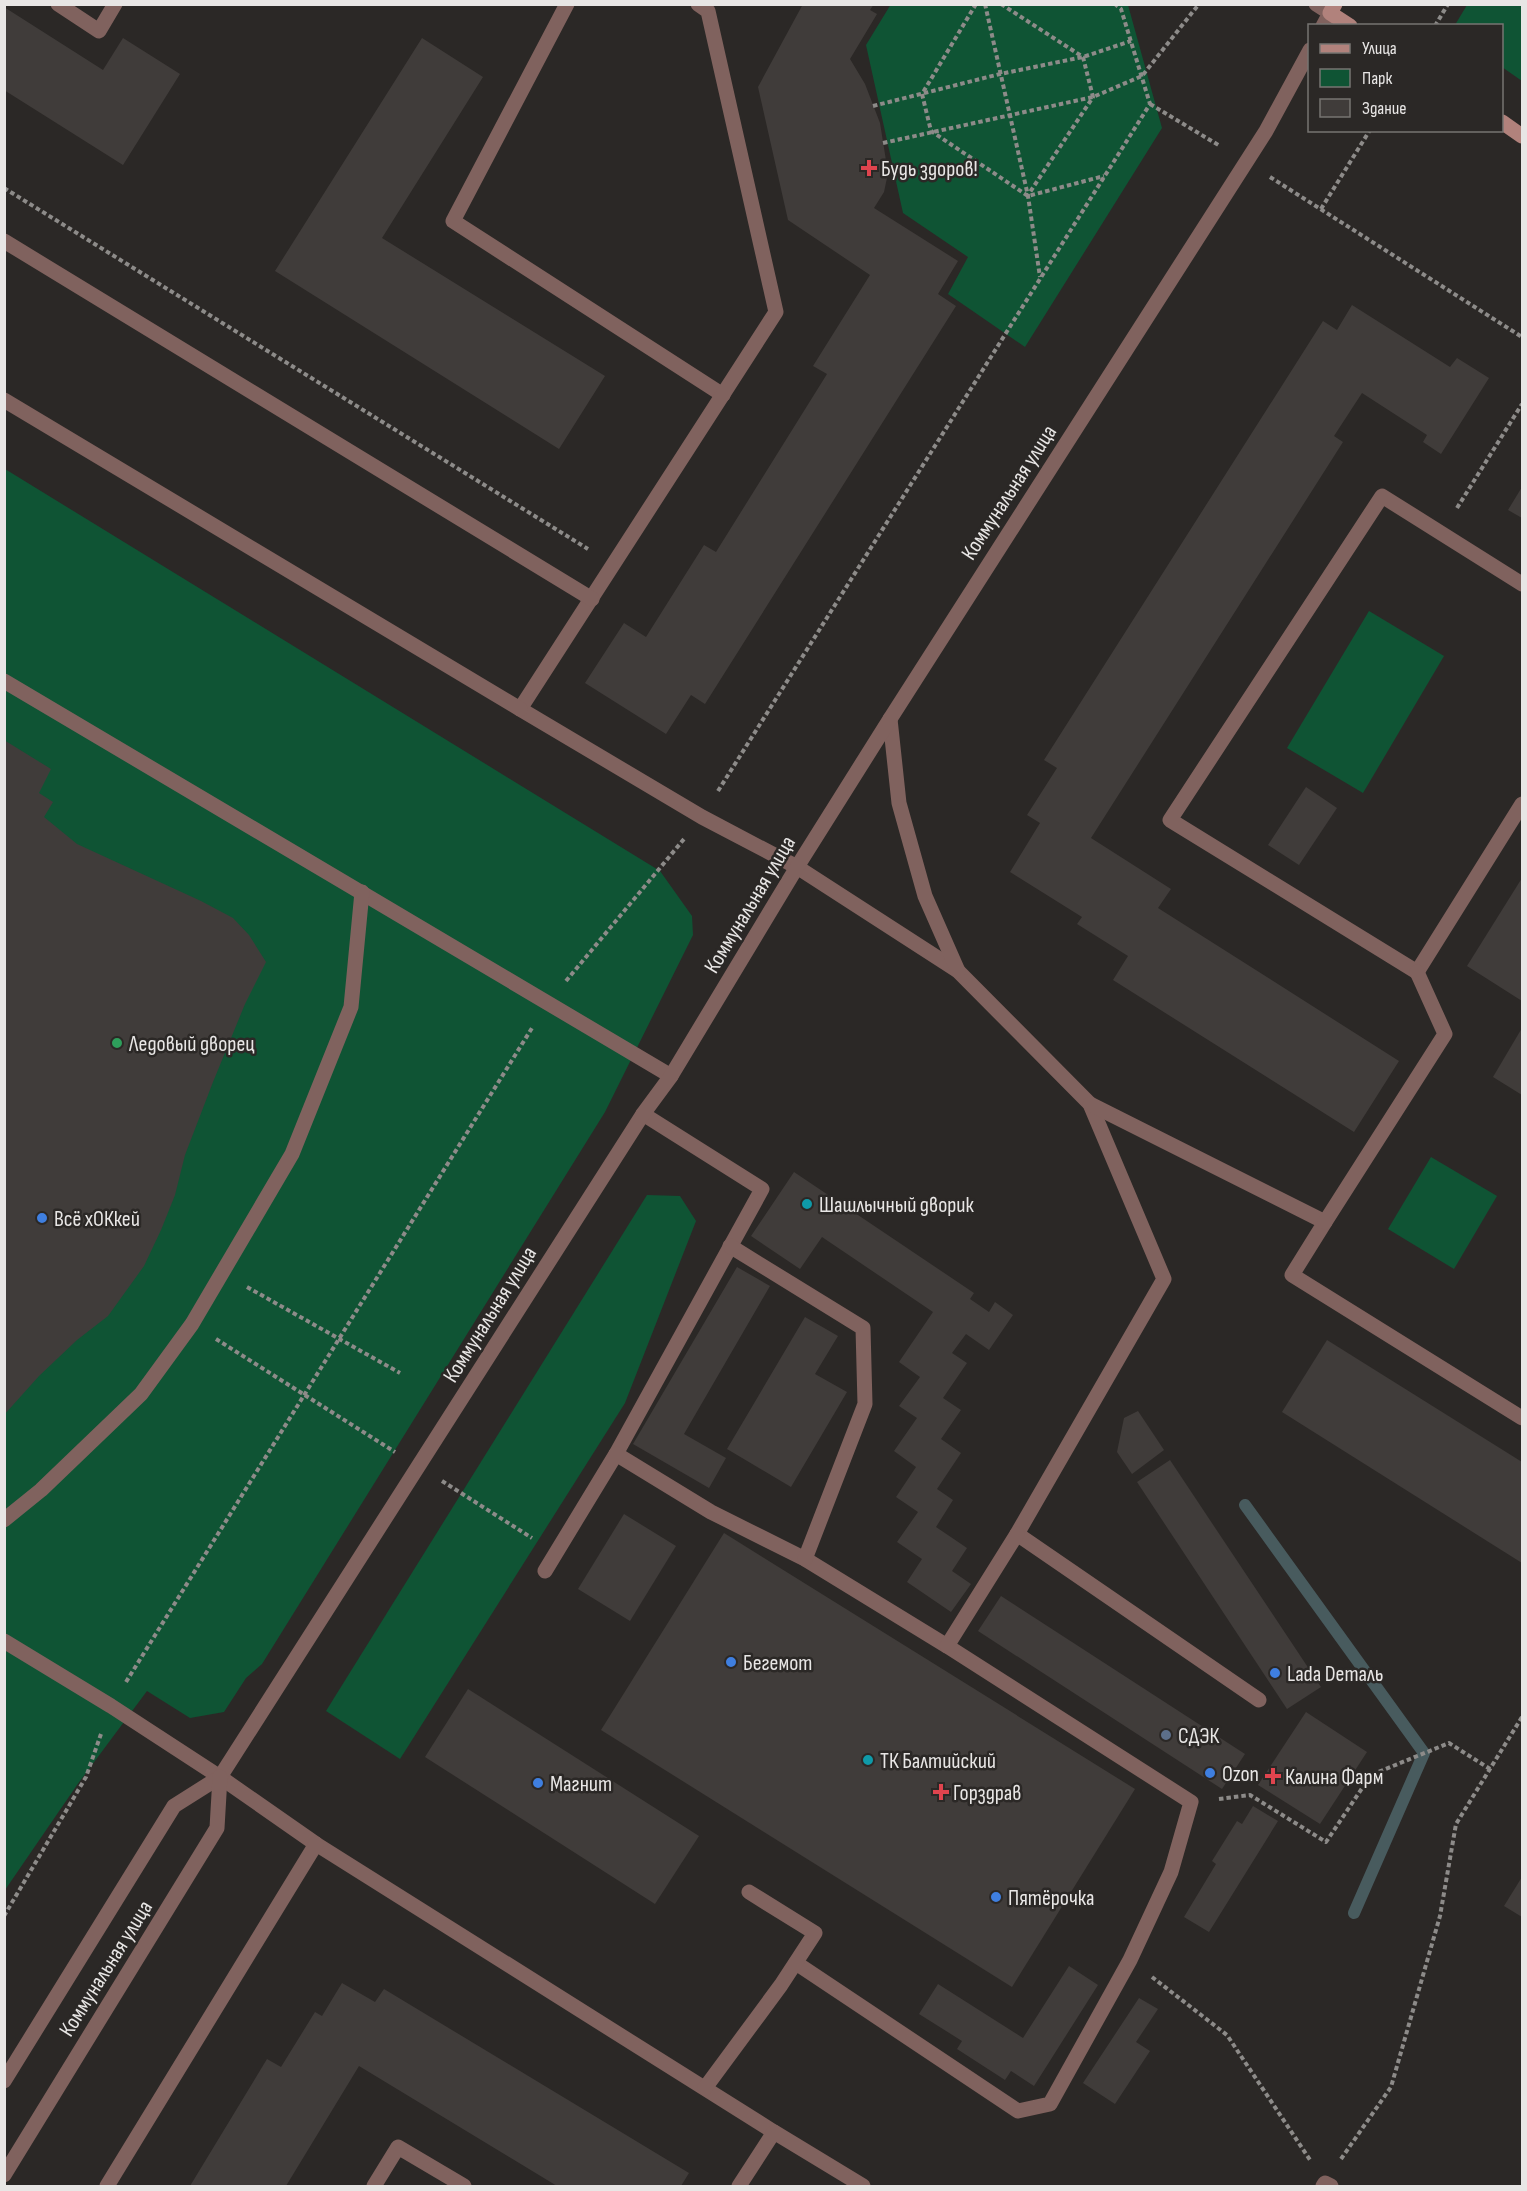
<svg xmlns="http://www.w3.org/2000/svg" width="1527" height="2191" viewBox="0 0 1527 2191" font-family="'Sofia Sans Condensed',sans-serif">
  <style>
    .green { fill: #0f5434 }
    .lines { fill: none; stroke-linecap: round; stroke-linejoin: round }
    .stream { stroke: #485b5e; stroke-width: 12 }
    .building { fill: #403c3a }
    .path { stroke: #8d8b89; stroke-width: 4; stroke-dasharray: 4.5 3; stroke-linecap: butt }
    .service { stroke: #80625e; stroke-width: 15 }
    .minor { stroke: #80625e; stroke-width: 15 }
    .secondary { stroke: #b1827c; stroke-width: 15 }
    .health-dot { fill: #e0444e; stroke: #2b2826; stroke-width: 2 }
    .leisure-dot { fill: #2e9e5b; stroke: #2b2826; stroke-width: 2 }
    .culture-dot { fill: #0f9aa8; stroke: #2b2826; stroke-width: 2 }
    .shop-dot { fill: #3f7fe0; stroke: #2b2826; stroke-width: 2 }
    .service-dot { fill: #5c6f8a; stroke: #2b2826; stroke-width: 2 }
    .labels { text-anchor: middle; stroke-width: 5; stroke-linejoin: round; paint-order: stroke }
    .poi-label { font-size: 22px; fill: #e8e6e5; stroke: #2b2826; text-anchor: start }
    .street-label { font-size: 22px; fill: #e8e6e5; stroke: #2b2826 }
  </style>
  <rect width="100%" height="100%" fill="#2b2826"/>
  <g class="green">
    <path d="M891 4 1128 5 1162 128 1025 347 948 294 968 257 903 213 866 45Z"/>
    <path d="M1467 5H1522V81L1502 67V26L1455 25Z"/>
    <path d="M5 469 660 871 692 916 693 935 605 1112 262 1664 246 1678 224 1712 190 1718 147 1691 77 1785 5 1890Z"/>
    <path d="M1369 611 1444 656 1363 793 1287 748Z"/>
    <path d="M1431 1157 1497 1196 1454 1269 1388 1229Z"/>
    <path d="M647 1195 680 1196 696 1221 625 1403 400 1759 326 1711Z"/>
  </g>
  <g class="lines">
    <path class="stream" d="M1245 1505 1424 1753 1354 1913"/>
  </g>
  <g class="building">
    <path d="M803 4H874L870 10 877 14 850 59 865 84 880 123 888 173 884 192 874 208 958 261 938 294 956 306 705 704 691 695 666 734 585 683 624 623 646 637 704 545 716 552 827 374 813 366 870 275 788 220 758 87Z"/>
    <path d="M4 7 103 70 123 38 180 74 123 165 4 90Z"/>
    <path d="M422 38 483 77 382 238 605 376 559 449 275 271Z"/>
    <path d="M1352 305 1450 367 1457 358 1489 378 1441 454 1423 442 1427 435 1362 393 1334 436 1343 442 1091 838 1171 889 1158 908 1399 1061 1354 1132 1113 980 1128 956 1077 924 1082 917 1010 872 1040 823 1027 815 1057 768 1044 760 1323 321 1337 330Z"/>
    <path d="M1522 487V518L1508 510Z"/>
    <path d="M4 740 51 769 39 793 53 802 44 817 77 844 201 901 233 918 249 935 266 962 245 1004 213 1082 185 1155 175 1195 161 1230 144 1266 108 1316 77 1340 39 1376 4 1415Z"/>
    <path d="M1306 787 1337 808 1299 865 1268 845Z"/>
    <path d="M1522 878V1001L1467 966Z"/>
    <path d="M1522 1028V1095L1493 1077Z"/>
    <path d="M794 1172 974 1293 970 1299 989 1312 995 1302 1013 1315 989 1350 966 1334 952 1353 967 1363 943 1398 961 1410 941 1439 961 1453 937 1489 953 1500 936 1527 967 1548 952 1571 971 1584 951 1612 907 1582 922 1559 897 1542 918 1512 896 1497 916 1467 894 1451 917 1418 899 1406 920 1377 899 1362 933 1312 822 1237 800 1269 751 1236Z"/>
    <path d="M737 1267 770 1286 684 1434 726 1458 709 1488 633 1444Z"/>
    <path d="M805 1317 838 1336 815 1374 847 1392 791 1487 727 1449Z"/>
    <path d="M1327 1340 1522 1462V1563L1282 1412Z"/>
    <path d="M1138 1411 1164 1450 1132 1474 1117 1452 1124 1418Z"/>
    <path d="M1170 1460 1321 1687 1287 1709 1137 1482Z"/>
    <path d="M624 1514 676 1546 630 1621 578 1589Z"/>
    <path d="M724 1533 1135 1789 1012 1987 601 1730Z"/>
    <path d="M1001 1596 1245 1754 1222 1789 978 1631Z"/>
    <path d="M468 1689 699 1836 655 1904 425 1757Z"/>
    <path d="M1306 1712 1367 1752 1320 1824 1258 1785Z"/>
    <path d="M1253 1806 1278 1821 1209 1932 1184 1917 1216 1864 1212 1861 1237 1821 1242 1824Z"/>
    <path d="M1522 1877V1917L1504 1906Z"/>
    <path d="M1069 1966 1098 1985 1034 2086 1011 2071 1005 2080 957 2049 962 2041 919 2014 938 1984 1023 2038Z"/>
    <path d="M342 1983 375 2002 384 1989 689 2173 681 2186H557L359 2066 286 2186H190L267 2059 281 2067 315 2012 322 2016Z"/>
    <path d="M1139 1998 1158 2009 1136 2042 1150 2051 1115 2104 1083 2083Z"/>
  </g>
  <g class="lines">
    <g class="path">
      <path d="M976 4 922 94 931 131 1028 196 1104 176"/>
      <path d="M985 4 1028 196 1040 277"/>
      <path d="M1001 4 1083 57 1093 97 1028 195"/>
      <path d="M1435 26 1448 4"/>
      <path d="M1150 104 1220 146"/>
      <path d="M873 106 1000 74 1083 57 1131 41"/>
      <path d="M883 143 1093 97 1142 76 1199 4"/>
      <path d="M1270 177 1522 337"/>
      <path d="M4 188 588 549"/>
      <path d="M1321 209 1370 130"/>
      <path d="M1457 508 1522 404"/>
      <path d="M718 791 1150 104 1121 9 1115 4"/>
      <path d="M566 981 684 839"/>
      <path d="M247 1287 400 1373"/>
      <path d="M216 1339 395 1452"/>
      <path d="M442 1481 532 1538"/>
      <path d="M126 1682 532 1028"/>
      <path d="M1219 1799 1250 1795 1326 1842 1371 1775 1449 1743 1490 1769"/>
      <path d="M4 1916 86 1777 101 1734"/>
      <path d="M1152 1977 1227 2035 1310 2160"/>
      <path d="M1341 2159 1391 2087 1440 1916 1456 1824 1522 1717"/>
    </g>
    <g class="service">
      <path d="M58 4 99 31 115 4"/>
      <path d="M567 4 453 221 723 395"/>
      <path d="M698 4 708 11 776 312 520 709 702 817 797 867 958 971 1090 1104 1164 1279 1017 1534 1259 1700"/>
      <path d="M4 241 592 599"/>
      <path d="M4 400 520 709"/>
      <path d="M1522 584 1382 496 1170 820 1417 972 1522 804"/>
      <path d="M4 681 671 1076"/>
      <path d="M890 719 899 803 925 896 958 971"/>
      <path d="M1090 1104 1325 1222 1292 1275 1522 1418"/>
      <path d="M643 1114 762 1189 616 1454 711 1512 805 1559 947 1646"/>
      <path d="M1325 1222 1445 1034 1417 972"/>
      <path d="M730 1246 863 1328 865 1404 805 1559"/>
      <path d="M4 1520 41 1490 141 1394 192 1324 292 1154 351 1007 362 892"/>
      <path d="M545 1571 616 1454"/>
      <path d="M4 1641 111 1706 220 1777 316 1844 774 2132"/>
      <path d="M796 1963 1018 2111 1050 2104 1130 1960 1171 1872 1191 1802 947 1646 1017 1534"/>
      <path d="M705 2088 781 1985 815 1933 749 1892"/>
      <path d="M107 2186 316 1844"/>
      <path d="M374 2186 398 2147 464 2186"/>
      <path d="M739 2186 774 2132 863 2186"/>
      <path d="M1323 2186 1325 2183 1331 2186"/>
    </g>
    <g class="minor">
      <path d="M1316 4 1330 13 1323 26"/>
      <path d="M4 2081 174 1806 220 1777 643 1114 671 1076 797 867 890 719 1266 131 1310 50"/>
      <path d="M4 2175 217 1828 220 1777"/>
    </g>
    <g class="secondary">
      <path d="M1335 4 1330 13 1350 26"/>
      <path d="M1502 122 1522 136"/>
    </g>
  </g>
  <g class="health-dot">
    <path d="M866 159h6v6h6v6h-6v6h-6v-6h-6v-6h6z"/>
    <path d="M1270 1767h6v6h6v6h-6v6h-6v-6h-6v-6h6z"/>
    <path d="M938 1783h6v6h6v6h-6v6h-6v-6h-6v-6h6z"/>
  </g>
  <circle class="leisure-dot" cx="117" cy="1043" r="6"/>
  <g class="culture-dot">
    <circle cx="807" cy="1204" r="6"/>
    <circle cx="868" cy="1760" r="6"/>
  </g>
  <g class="shop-dot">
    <circle cx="42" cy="1218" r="6"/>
    <circle cx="731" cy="1662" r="6"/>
    <circle cx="1275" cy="1673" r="6"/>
    <circle cx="1210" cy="1773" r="6"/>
    <circle cx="538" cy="1783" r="6"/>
    <circle cx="996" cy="1897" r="6"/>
  </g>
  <circle class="service-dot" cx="1166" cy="1735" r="6"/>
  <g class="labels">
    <g class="poi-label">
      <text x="881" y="176">Будь здоров!</text>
      <text x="129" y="1051">Ледовый дворец</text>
      <text x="819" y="1212">Шашлычный дворик</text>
      <text x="54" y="1226">Всё хОКкей</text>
      <text x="743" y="1670">Бегемот</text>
      <text x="1287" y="1681">Lada Dеталь</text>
      <text x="1178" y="1743">СДЭК</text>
      <text x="880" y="1768">ТК Балтийский</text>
      <text x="1222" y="1781">Ozon</text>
      <text x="1285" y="1784">Калина Фарм</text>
      <text x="550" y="1791">Магнит</text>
      <text x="953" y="1800">Горздрав</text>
      <text x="1008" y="1905">Пятёрочка</text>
    </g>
    <g class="street-label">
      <text transform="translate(1008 492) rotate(-57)" y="8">Коммунальная улица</text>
      <text transform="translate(749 904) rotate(-59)" y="8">Коммунальная улица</text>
      <text transform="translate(489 1314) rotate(-58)" y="8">Коммунальная улица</text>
      <text transform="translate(105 1968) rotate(-58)" y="8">Коммунальная улица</text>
    </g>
  </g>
  <rect width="1527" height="2191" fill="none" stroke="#e8e6e5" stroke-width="12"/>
  <rect x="1308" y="24" width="195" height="108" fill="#2b2826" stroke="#777472" stroke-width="1.5"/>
  <rect x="1320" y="44" width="30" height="9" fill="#b1827c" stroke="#777472" stroke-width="1.5"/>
  <text x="1362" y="54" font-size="18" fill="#e8e6e5">Улица</text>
  <rect x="1320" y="69" width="30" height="18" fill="#0f5434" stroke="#777472" stroke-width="1.5"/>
  <text x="1362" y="84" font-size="18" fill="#e8e6e5">Парк</text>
  <rect x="1320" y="99" width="30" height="18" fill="#403c3a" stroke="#777472" stroke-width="1.5"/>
  <text x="1362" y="114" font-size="18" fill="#e8e6e5">Здание</text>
</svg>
